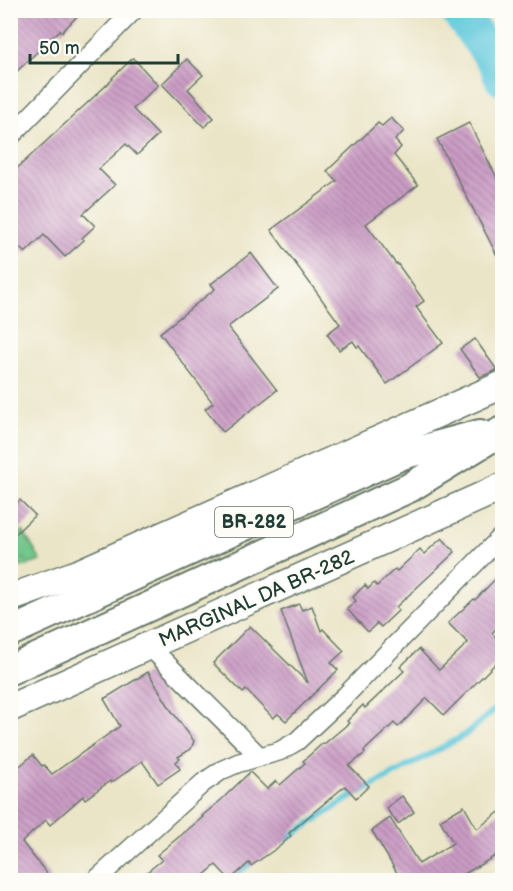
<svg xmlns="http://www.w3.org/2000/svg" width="513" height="891" viewBox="0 0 513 891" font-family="'Balsamiq Sans',sans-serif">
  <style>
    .park { fill: url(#park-crowns); stroke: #488260; stroke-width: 1.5 }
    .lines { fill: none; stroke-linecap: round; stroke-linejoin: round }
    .stream { stroke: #5fc8db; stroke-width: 6 }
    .river { stroke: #5fc8db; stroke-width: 36 }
    .building { fill: url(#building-back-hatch) }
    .minor-casing { stroke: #667868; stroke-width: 21 }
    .primary-casing { stroke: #667868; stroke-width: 30 }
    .trunk-casing { stroke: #667868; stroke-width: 32 }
    .minor { stroke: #fff; stroke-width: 18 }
    .primary { stroke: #fff; stroke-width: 27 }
    .trunk { stroke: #fff; stroke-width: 28 }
    .labels { text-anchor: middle; stroke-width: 5; stroke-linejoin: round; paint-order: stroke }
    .shield { fill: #fdfcf7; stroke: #62766e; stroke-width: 1.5 }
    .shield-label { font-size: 18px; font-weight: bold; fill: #1f3d34 }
    .street-label { font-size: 20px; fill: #1f3d34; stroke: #fdfcf7 }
  </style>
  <defs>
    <pattern id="park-crowns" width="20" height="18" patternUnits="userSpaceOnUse" patternTransform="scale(1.5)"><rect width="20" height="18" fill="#72c78b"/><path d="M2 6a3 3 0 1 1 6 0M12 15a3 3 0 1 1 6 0" fill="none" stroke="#5da372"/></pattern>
    <pattern id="building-back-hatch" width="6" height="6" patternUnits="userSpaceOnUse" patternTransform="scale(1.5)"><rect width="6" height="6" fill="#cb9cc5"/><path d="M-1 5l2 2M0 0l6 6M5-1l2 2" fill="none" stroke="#a480a1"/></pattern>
  </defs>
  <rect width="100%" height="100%" fill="#fdfcf7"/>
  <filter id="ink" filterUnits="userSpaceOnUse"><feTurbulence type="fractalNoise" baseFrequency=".0167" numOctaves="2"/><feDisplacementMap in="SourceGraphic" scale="12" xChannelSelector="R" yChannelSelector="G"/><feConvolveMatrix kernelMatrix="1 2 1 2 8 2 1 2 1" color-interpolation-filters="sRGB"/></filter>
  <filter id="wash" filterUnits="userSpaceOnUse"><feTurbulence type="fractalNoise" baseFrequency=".008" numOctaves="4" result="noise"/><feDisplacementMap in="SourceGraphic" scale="24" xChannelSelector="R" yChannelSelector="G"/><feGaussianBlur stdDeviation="1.35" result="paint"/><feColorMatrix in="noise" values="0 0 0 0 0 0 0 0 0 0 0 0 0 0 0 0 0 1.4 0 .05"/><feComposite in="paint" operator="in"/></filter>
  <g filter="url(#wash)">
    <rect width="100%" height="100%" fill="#ebe5c8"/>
    <path class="park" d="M23 531 41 561 11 570V540L14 539Z"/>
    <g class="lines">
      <g class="stream">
        <path d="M286 839 346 800 465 735 502 703"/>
        <path d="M230 880 254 860"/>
      </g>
      <path class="river" d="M457 10 496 62 502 78"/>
    </g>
    <g id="blocks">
      <g class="building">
        <path d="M12 10H83L62 32 60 30 10 78V27Z"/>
        <path d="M133 58 158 85 133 109 158 135 137 155 126 144 99 169 115 185 83 214 95 226 82 238 84 240 65 257 44 235 25 253 10 238V218L18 212 10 204V175L113 79 112 78Z"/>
        <path d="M187 59 203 75 188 89 214 118 204 127 162 84Z"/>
        <path d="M391 118 404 131 395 140 401 147 394 155 418 185 366 224 396 264 397 263 424 301 416 307 443 343 387 384 359 346 357 347 353 341 339 350 327 334 340 324 271 230 337 181 327 171 378 123 382 126Z"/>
        <path d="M469 123 502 188V265L437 139Z"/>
        <path d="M251 253 278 289 228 327 277 390 223 432 205 409 213 403 160 333 215 289 211 284Z"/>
        <path d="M475 339 497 370 480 377 460 349Z"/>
        <path d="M20 500 35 515 10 539V509Z"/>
        <path d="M442 538 455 552 396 607 399 610 381 627 377 623 368 632 347 609 356 601 353 597 365 585 368 589 374 583 377 586 395 569 397 571 420 549 424 554Z"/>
        <path d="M502 572V623L492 633 502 644V657L444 715 427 698 398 727 394 723 364 751 365 753 349 766 369 786 356 798 345 786 289 833 291 836 280 846 251 866 249 863 230 880 216 865 198 880H137L162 860 157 855 203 817 202 816 220 801 250 772 267 789 276 781 280 785 305 763 303 761 323 743 324 744 349 723 347 721 363 705 365 708 404 671 400 667 419 649 439 670 468 643 448 623 474 599 475 600Z"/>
        <path d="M299 604 302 610 312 606 321 631 323 629 344 651 331 663 338 670 286 721 278 714 273 718 246 690 243 693 213 663 250 626 308 683 281 611Z"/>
        <path d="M148 672 171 710 194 741 191 749 178 757 180 759 176 762 180 769 158 784 142 761 111 783 110 781 85 799 83 796 50 825 46 820 22 842 52 880H10V774L33 755 42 766 44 765 52 774 120 726 104 699Z"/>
        <path d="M402 796 414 812 398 824 386 808Z"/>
        <path d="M464 806 477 829 502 810V852L454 880H391L399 876 372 831 390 818 419 864 453 843 440 820Z"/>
      </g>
    </g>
  </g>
  <g filter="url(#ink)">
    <use href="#blocks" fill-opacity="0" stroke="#667868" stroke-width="1.5"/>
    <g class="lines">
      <g class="minor-casing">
        <g id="minor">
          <path d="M10 137 134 10"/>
          <path d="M149 646 259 756"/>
          <path d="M96 880 203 783 222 770 238 763 280 751 297 741 345 696 502 536"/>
        </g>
      </g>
      <g class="primary-casing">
        <g id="primary">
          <path d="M10 598 79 573 502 385"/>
          <path d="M10 708 502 487"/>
        </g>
      </g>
      <g class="trunk-casing">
        <g id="trunk">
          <path d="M10 632 402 455 480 434"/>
          <path d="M10 670 409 488 502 431"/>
        </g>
      </g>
      <use href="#minor" class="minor"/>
      <use href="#primary" class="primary"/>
      <use href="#trunk" class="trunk"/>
    </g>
  </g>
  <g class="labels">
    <rect class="shield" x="215" y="507" width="78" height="30" rx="4.5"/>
    <g class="shield-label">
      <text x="254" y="528">BR-282</text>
    </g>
    <g class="street-label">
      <text transform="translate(256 598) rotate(-24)" y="7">MARGINAL DA BR-282</text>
    </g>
  </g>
  <rect width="513" height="891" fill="none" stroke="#fdfcf7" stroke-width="36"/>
  <path d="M30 54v9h148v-9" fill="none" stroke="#1f3d34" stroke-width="3"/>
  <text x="39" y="54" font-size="18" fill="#1f3d34" stroke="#fdfcf7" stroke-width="4.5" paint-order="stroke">50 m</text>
</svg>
